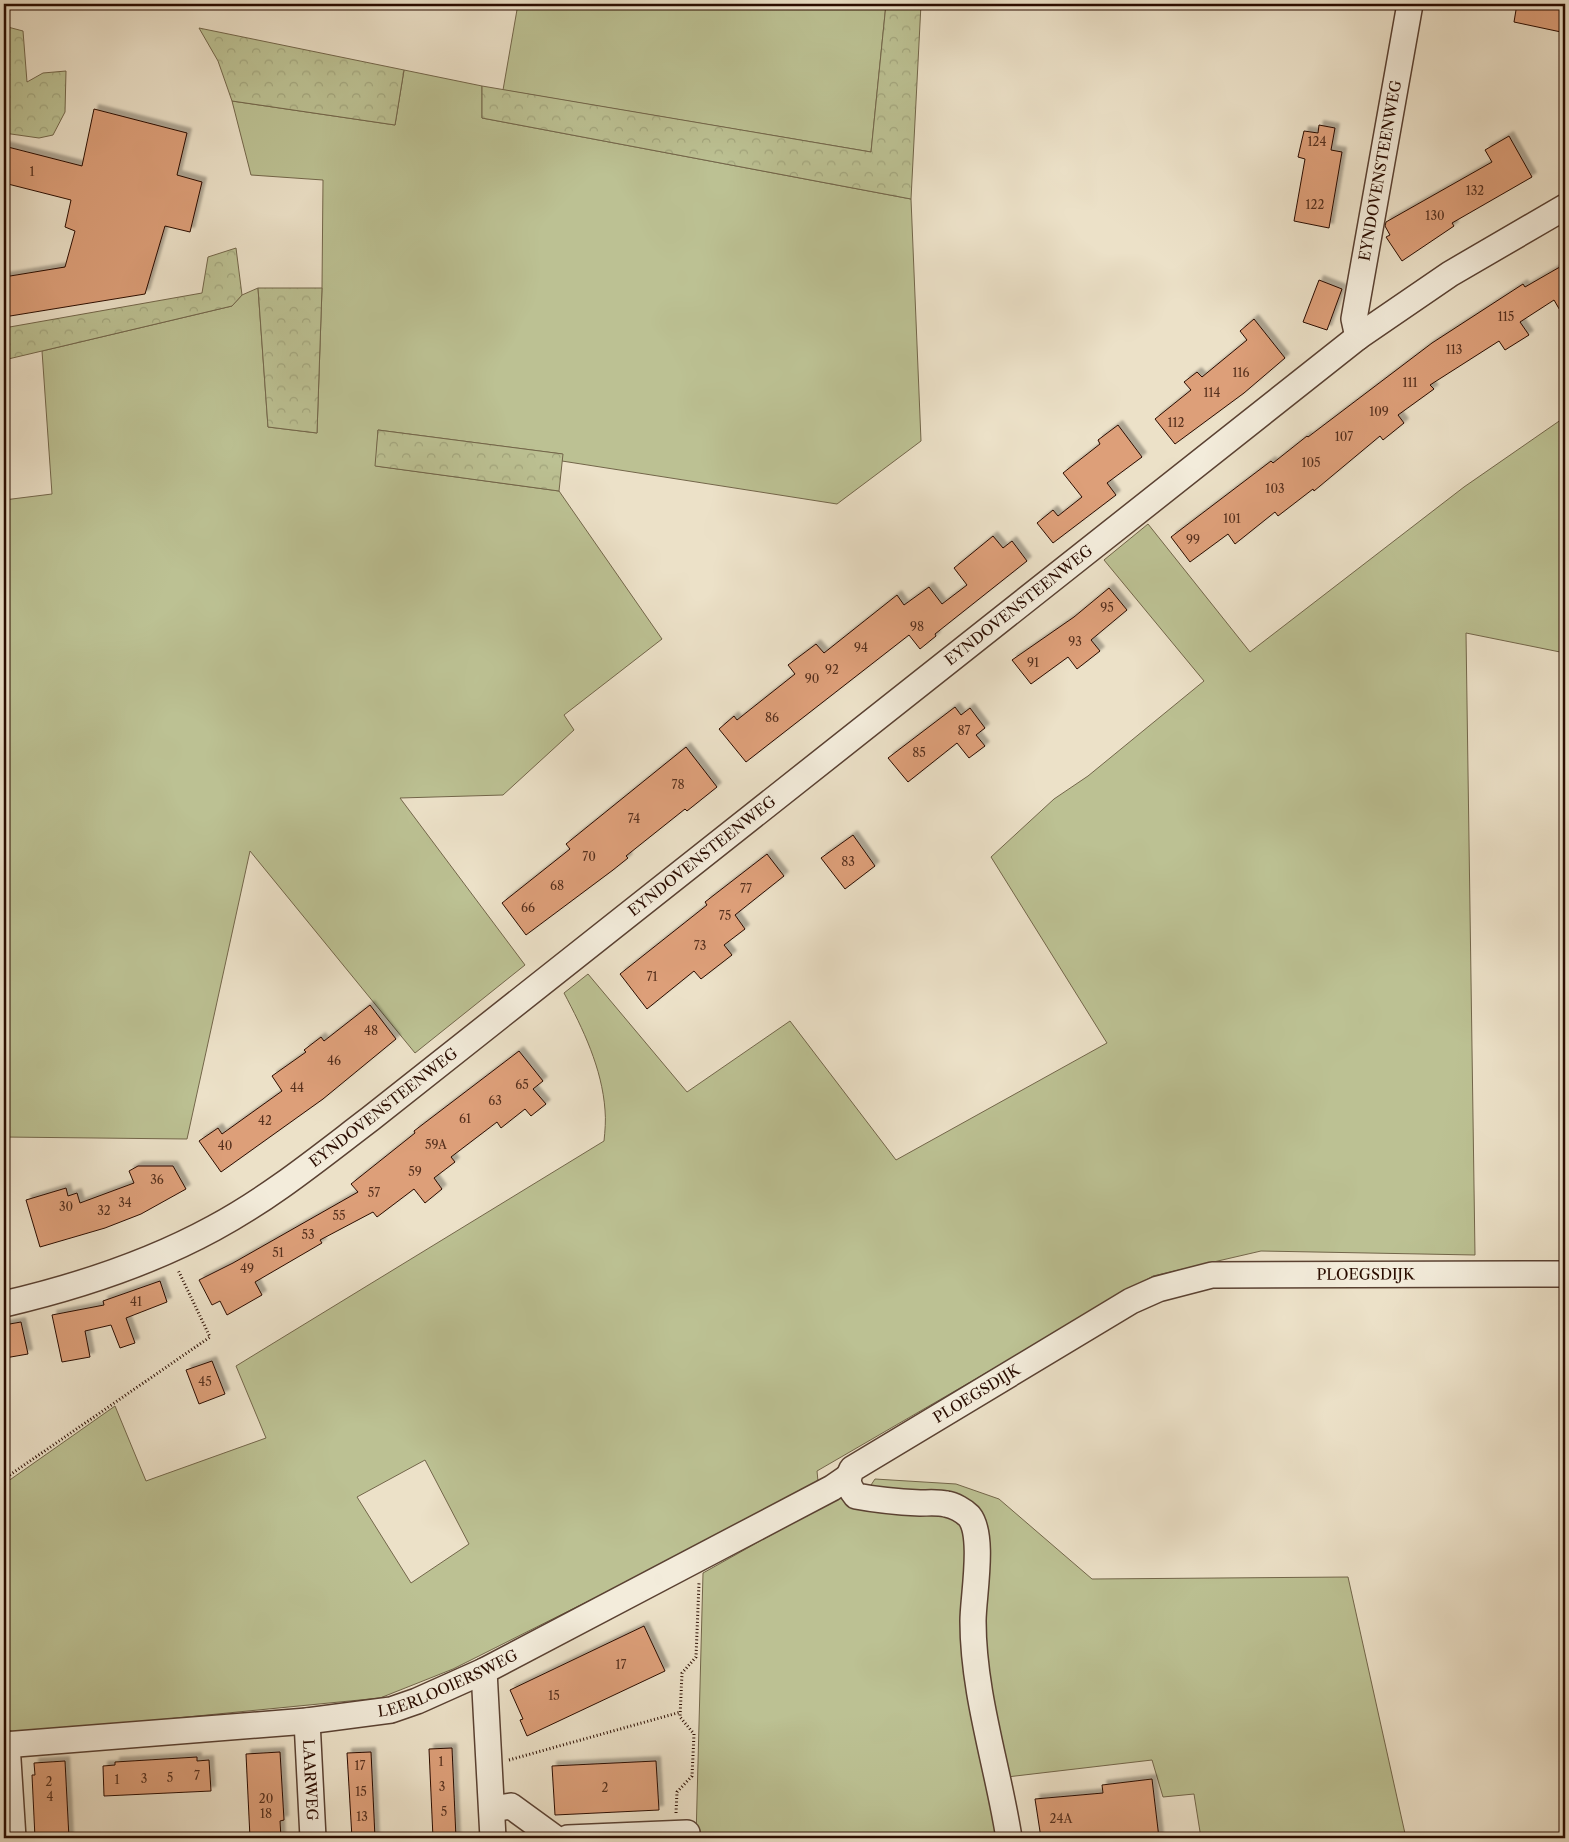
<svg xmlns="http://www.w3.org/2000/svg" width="1569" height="1842" viewBox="0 0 1569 1842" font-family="'Libre Caslon Text',serif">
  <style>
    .green { fill: #bcc193; stroke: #73664a; fill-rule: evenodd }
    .forest { fill: url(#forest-crowns); stroke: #73664a }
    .building { fill: #dd9f79; stroke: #2a0c00; filter: url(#shadow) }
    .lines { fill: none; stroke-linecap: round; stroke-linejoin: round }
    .minor-casing { stroke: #5a4132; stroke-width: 28 }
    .path { stroke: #2a0c00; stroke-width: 3; stroke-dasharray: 1 2.5; stroke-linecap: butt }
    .minor { stroke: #f3ecdb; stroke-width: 25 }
    .labels { text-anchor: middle; stroke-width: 4; stroke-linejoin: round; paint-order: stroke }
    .number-label { font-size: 12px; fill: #57311e }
    .street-label { font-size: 15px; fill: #2a0c00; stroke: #f3ecdb }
  </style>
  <defs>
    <pattern id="forest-crowns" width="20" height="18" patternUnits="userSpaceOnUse" patternTransform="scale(1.25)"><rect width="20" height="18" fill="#bcc193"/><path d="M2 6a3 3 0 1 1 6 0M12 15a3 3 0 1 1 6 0" fill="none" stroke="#a2a57d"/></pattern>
    <filter id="shadow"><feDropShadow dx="4.5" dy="-4.5" stdDeviation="1" flood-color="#0004"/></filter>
  </defs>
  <rect width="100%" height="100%" fill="#ece1c8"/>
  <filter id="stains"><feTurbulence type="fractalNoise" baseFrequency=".004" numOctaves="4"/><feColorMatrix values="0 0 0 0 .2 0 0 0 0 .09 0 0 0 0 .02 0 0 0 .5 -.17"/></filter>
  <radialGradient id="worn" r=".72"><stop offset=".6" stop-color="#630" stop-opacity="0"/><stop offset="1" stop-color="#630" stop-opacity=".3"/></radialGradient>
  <g class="green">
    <path d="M518 4H886L871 152 503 90Z"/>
    <path d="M404 70 482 86V118L911 199 921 441 837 504 562 461V454L378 430 376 466 559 491 662 639 564 715 574 730 503 795 400 798 525 965 415 1053 250 851 187 1139 4 1137V500L52 494 42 351 232 306 242 295 258 288 268 427 317 433 322 288 323 180 251 175 232 101 395 125Z"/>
    <path d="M1565 417V653L1466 633 1475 1255 1261 1251 1153 1276 817 1471 818 1481 694 1548 453 1669 380 1698 4 1735V1484L115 1406 146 1481 266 1438 236 1366 604 1141C605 1131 606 1120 605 1110 602 1068 583 1029 564 993L588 974 687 1092 790 1021 896 1160 1107 1043 991 857 1054 799 1088 776 1204 681 1104 560 1148 524 1250 652 1464 487ZM425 1460 469 1544 411 1583 357 1497Z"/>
    <path d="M875 1479 956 1484 999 1499 1092 1579 1348 1577 1406 1838H1201L1194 1794 1163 1797 1152 1760 1007 1777 981 1628 983 1526 867 1491Z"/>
    <path d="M837 1498 946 1513 967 1530 1000 1838H696L703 1573Z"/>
  </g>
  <g class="forest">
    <path d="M886 4H921L911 199 482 118V86L871 152Z"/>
    <path d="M4 26 23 31 27 82 43 73 66 71 65 112 53 135 39 138 4 133Z"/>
    <path d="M199 28 404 70 395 125 232 101 218 61Z"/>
    <path d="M236 248 242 295 232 306 4 360V328L202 293 208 257Z"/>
    <path d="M258 288H322L317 433 268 427Z"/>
    <path d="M378 430 563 454 559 491 375 466Z"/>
  </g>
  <g class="building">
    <path d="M1517 4H1565L1561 32 1514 22Z"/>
    <path d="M94 109 187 133 177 175 202 182 190 232 165 226 145 294 4 317V277L65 267 75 231 65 227 71 200 4 183V146L82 166Z"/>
    <path d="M1319 125 1335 128 1331 150 1342 152 1329 228 1294 221 1305 159 1298 157 1304 131 1318 133Z"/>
    <path d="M1509 136 1532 177 1452 223 1454 226 1402 261 1386 237 1390 235 1385 226 1386 222 1492 162 1485 150Z"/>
    <path d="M1565 264V319L1554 300 1520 322 1529 335 1505 350 1499 341 1430 385 1434 389 1398 415 1404 423 1383 440 1380 436 1314 491 1313 489 1278 516 1275 512 1235 544 1228 534 1190 562 1171 537 1271 461 1273 463 1307 436 1308 437 1432 343 1523 284 1525 287Z"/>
    <path d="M1319 280 1342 289 1327 330 1303 322Z"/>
    <path d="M1254 319 1285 358 1244 393 1175 444 1155 419 1191 390 1184 382 1197 372 1202 377 1247 340 1240 331Z"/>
    <path d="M1118 425 1142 457 1107 483 1116 495 1053 543 1037 523 1053 510 1058 516 1082 497 1063 473 1100 444 1098 440Z"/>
    <path d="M993 536 1003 548 1012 541 1027 561 935 634 936 636 920 649 909 635 746 762 719 729 734 716 737 720 795 674 788 665 816 644 824 653 897 595 904 605 929 587 942 604 967 585 954 568Z"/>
    <path d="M1109 588 1127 610 1091 640 1100 651 1077 669 1068 657 1031 684 1012 660 1074 617Z"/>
    <path d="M955 707 961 715 970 708 985 728 976 735 985 746 969 758 957 743 908 782 888 758Z"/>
    <path d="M686 747 717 787 687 811 685 809 626 856 628 858 613 870 526 935 502 903 570 849 566 844Z"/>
    <path d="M853 835 875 866 845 889 821 858Z"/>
    <path d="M767 854 784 876 735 915 745 929 724 945 732 955 701 979 694 971 647 1009 620 974 707 905 705 902Z"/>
    <path d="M370 1005 396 1039 323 1099 221 1172 199 1141 218 1128 222 1134 282 1091 272 1076 306 1052 304 1050 321 1037 324 1041Z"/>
    <path d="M519 1051 543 1081 533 1089 546 1104 531 1116 525 1109 501 1128 497 1122 451 1157 455 1162 434 1178 442 1189 425 1203 414 1189 377 1217 373 1212 320 1240 322 1243 255 1282 262 1295 227 1315 220 1301 212 1305 199 1280 233 1263 358 1192 351 1184 415 1133 414 1131Z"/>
    <path d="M138 1166H173L186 1189 141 1214 105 1228 40 1247 26 1200 66 1188 68 1196 77 1193 80 1203 134 1183 129 1171Z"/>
    <path d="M160 1281 167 1302 126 1318 135 1343 120 1348 111 1325 85 1331 90 1357 62 1362 52 1315 104 1305 103 1301Z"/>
    <path d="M21 1322 28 1354 5 1358 4 1325Z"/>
    <path d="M212 1361 225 1394 199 1404 186 1370Z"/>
    <path d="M644 1626 665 1671 527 1736 520 1720 523 1719 510 1690Z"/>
    <path d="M452 1748 456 1838H433L429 1749Z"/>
    <path d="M280 1752 284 1820 280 1821 281 1838H250L246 1754Z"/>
    <path d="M371 1752 375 1838H352L347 1753Z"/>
    <path d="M197 1757V1761L209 1760 211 1791 104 1796 103 1766 115 1765V1762Z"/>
    <path d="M65 1761 69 1838H35L32 1775H35L34 1763Z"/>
    <path d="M656 1761 659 1810 555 1815 552 1766Z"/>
    <path d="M1152 1779 1159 1838H1041L1035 1799 1103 1793 1102 1785Z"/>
  </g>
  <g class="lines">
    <g class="minor-casing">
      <g id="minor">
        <path id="s1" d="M1358 337 1354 319 1410 4"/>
        <path id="s2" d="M4 1304C77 1287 148 1264 214 1228 270 1198 320 1157 370 1119L1358 337 1450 274 1565 207"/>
        <path d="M484 1671 493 1838"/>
        <path id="s3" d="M307 1721 313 1838"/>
        <path d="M7 1744 13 1838"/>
        <path id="s4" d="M4 1745 307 1721 391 1710 417 1701 484 1671 832 1488 848 1477"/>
        <path d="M492 1809 511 1806 555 1838"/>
        <path d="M568 1838 687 1833"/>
        <path id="s5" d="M1009 1838C998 1767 973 1694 973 1621 973 1597 985 1535 969 1516 964 1511 954 1505 946 1504 938 1502 928 1503 920 1503 898 1502 877 1500 856 1496 848 1486 846 1481 852 1469L1131 1301 1158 1289 1212 1275 1565 1274"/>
      </g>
    </g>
    <g class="path">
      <path d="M4 1479 210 1337 178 1270"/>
      <path d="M509 1760 681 1712"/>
      <path d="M676 1813 677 1792 692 1776 694 1734 680 1717 682 1673 696 1657 699 1583"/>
    </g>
    <use href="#minor" class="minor"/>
  </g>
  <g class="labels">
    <g class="number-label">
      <text x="1317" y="146">124</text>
      <text x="32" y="176">1</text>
      <text x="1475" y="195">132</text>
      <text x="1315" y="209">122</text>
      <text x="1435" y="220">130</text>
      <text x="1506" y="321">115</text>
      <text x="1454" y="354">113</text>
      <text x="1241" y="377">116</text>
      <text x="1410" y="387">111</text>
      <text x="1212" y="397">114</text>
      <text x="1379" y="416">109</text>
      <text x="1176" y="427">112</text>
      <text x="1344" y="441">107</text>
      <text x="1311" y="467">105</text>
      <text x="1275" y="493">103</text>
      <text x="1232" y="523">101</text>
      <text x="1193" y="544">99</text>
      <text x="1107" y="612">95</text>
      <text x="917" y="631">98</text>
      <text x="1075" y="646">93</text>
      <text x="861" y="652">94</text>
      <text x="1033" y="667">91</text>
      <text x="832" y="674">92</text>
      <text x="812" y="683">90</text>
      <text x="772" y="722">86</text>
      <text x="964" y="735">87</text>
      <text x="919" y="757">85</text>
      <text x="678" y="789">78</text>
      <text x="634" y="823">74</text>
      <text x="589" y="861">70</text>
      <text x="848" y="866">83</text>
      <text x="557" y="890">68</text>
      <text x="746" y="893">77</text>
      <text x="528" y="912">66</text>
      <text x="725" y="920">75</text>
      <text x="700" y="950">73</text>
      <text x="652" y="981">71</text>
      <text x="371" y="1035">48</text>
      <text x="334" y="1065">46</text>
      <text x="522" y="1089">65</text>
      <text x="297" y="1092">44</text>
      <text x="495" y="1105">63</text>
      <text x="465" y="1123">61</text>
      <text x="265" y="1125">42</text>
      <text x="436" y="1149">59A</text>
      <text x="225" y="1150">40</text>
      <text x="415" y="1176">59</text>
      <text x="157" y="1184">36</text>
      <text x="374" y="1197">57</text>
      <text x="125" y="1207">34</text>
      <text x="66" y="1211">30</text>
      <text x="104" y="1215">32</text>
      <text x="339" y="1220">55</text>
      <text x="308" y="1239">53</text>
      <text x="278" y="1257">51</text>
      <text x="247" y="1273">49</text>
      <text x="136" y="1306">41</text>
      <text x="205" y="1386">45</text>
      <text x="621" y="1669">17</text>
      <text x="554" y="1700">15</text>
      <text x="441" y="1766">1</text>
      <text x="360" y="1770">17</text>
      <text x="197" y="1780">7</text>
      <text x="170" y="1782">5</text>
      <text x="144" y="1783">3</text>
      <text x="117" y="1784">1</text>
      <text x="49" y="1786">2</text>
      <text x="442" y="1791">3</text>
      <text x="605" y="1792">2</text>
      <text x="361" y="1796">15</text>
      <text x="50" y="1801">4</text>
      <text x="266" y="1803">20</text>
      <text x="444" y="1816">5</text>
      <text x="266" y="1818">18</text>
      <text x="362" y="1821">13</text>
      <text x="1061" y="1823">24A</text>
    </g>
    <g class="street-label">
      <text dy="5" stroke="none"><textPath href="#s1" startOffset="169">EYNDOVENSTEENWEG</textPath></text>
      <text dy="5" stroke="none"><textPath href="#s2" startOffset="1242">EYNDOVENSTEENWEG</textPath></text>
      <text dy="5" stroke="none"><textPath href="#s2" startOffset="838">EYNDOVENSTEENWEG</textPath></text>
      <text dy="5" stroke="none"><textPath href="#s2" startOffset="432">EYNDOVENSTEENWEG</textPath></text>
      <text dy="5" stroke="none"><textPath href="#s5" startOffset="1038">PLOEGSDIJK</textPath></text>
      <text dy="5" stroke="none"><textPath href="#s5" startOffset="619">PLOEGSDIJK</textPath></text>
      <text dy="5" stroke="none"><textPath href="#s4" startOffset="451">LEERLOOIERSWEG</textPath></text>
      <text dy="5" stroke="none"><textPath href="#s3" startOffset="59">LAARWEG</textPath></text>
    </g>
  </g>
  <rect width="1569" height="1842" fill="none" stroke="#ece1c8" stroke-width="20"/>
  <rect x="5" y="5" width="1559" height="1832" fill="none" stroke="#2a0c00" stroke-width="2.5"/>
  <rect x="10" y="10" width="1549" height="1822" fill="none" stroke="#2a0c00"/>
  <rect width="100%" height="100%" filter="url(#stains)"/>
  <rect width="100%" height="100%" fill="url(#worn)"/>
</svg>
